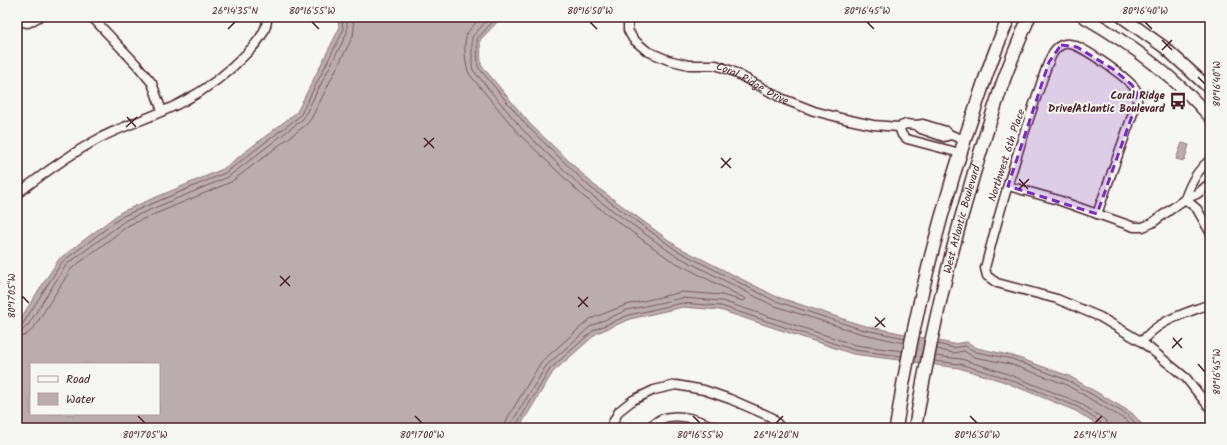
<svg xmlns="http://www.w3.org/2000/svg" width="1227" height="445" viewBox="0 0 1227 445" font-family="Kalam,sans-serif">
  <style>
    .water { fill: #bbadae; stroke: #8e747a; fill-rule: evenodd }
    .lines { fill: none; stroke-linecap: round; stroke-linejoin: round }
    .shore { stroke: #77585f; stroke-width: 1 }
    .minor-casing { stroke: #4a1f2b; stroke-width: 11 }
    .secondary-casing { stroke: #4a1f2b; stroke-width: 14 }
    .primary-casing { stroke: #4a1f2b; stroke-width: 15 }
    .minor { stroke: #f6f6f2; stroke-width: 8 }
    .secondary { stroke: #f6f6f2; stroke-width: 11 }
    .primary { stroke: #f6f6f2; stroke-width: 12 }
    .marked { fill: #7b2cbf; fill-opacity: 0.2; stroke: #7b2cbf; stroke-width: 3; stroke-dasharray: 8 5; stroke-linejoin: round }
    .ticks { fill: none; stroke: #4a1f2b; stroke-width: 1.5 }
    .labels { text-anchor: middle; stroke-width: 4; stroke-linejoin: round; paint-order: stroke }
    .street-label { font-size: 11px; fill: #4a1f2b; stroke: #f6f6f2 }
    .poi-label { font-size: 11px; font-weight: bold; fill: #4a1f2b; stroke: #f6f6f2; text-anchor: end }
    .neatline { fill: none; stroke: #4a1f2b; stroke-width: 1.5 }
    .ticks-label { font-size: 10px; text-anchor: middle; fill: #4a1f2b }
  </style>
  <rect width="100%" height="100%" fill="#f6f6f2"/>
  <filter id="ink" filterUnits="userSpaceOnUse"><feTurbulence type="fractalNoise" baseFrequency=".025" numOctaves="2"/><feDisplacementMap in="SourceGraphic" scale="8" xChannelSelector="R" yChannelSelector="G"/><feConvolveMatrix kernelMatrix="1 2 1 2 8 2 1 2 1" color-interpolation-filters="sRGB"/></filter>
  <g filter="url(#ink)">
    <g class="water">
      <path d="M338 17H502L480 40 481 65 530 124 594 185 678 247 775 296 861 325 953 344 967 342 977 348 1013 356 1069 376 1132 413 1145 428H1101L1076 411 1002 381 959 368 853 354 720 310 683 307 630 319 597 333 553 372 519 428H17V324L59 259 121 212 223 169 297 112 339 29ZM31 364H159V414H31Z"/>
      <path d="M1182 143 1189 145 1184 161 1176 159Z"/>
    </g>
    <g class="lines">
      <g class="shore">
        <path d="M482 17C477 22 470 28 467 34 463 42 465 68 470 75L519 134 584 197 669 259 746 299 743 301 722 295 682 292 626 305 590 319 541 362 507 419 505 428"/>
        <path d="M490 17 472 37V65L473 70 523 130 587 192 673 254 772 305 859 333 904 343"/>
        <path d="M497 17 477 39 478 67 527 126 591 188 676 250 773 300 860 329 905 338"/>
        <path d="M17 326H21L24 322 62 262 123 216 225 173 300 116 343 31 342 17"/>
        <path d="M17 332 23 330 28 325 66 265 126 220 228 177 303 119 347 33V17"/>
        <path d="M17 338 26 335 33 329 71 269 129 225 231 182 307 124 311 119 353 36 354 29 353 17"/>
        <path d="M938 344 953 348 965 346 976 352 1012 359 1067 380 1129 416 1139 428"/>
        <path d="M937 349 953 353 964 351 974 357 1010 364 1065 384 1126 420 1133 428"/>
        <path d="M935 356 961 359 1005 373 1080 403 1105 420 1108 424V428"/>
        <path d="M934 361 960 364 1003 377 1078 407 1101 423 1103 428"/>
        <path d="M511 428 512 422 546 366 591 326 627 310 682 298 722 301 855 345 902 351"/>
        <path d="M516 428 517 424 550 369 594 330 629 315 682 303 721 306 854 350 901 356"/>
      </g>
      <g class="minor-casing">
        <g id="minor">
          <path d="M92 17 137 65 152 83 162 111"/>
          <path id="s1" d="M628 17V30L633 39 647 51 668 60 689 65H716L732 71 783 99 814 111 845 119 873 125 899 127 906 124 916 125 923 124 946 131 951 135"/>
          <path d="M17 21 28 23 39 17"/>
          <path d="M916 125 921 129 944 137 951 135 965 140"/>
          <path d="M899 127 902 135 907 139 960 153"/>
          <path d="M1008 186 1055 199 1134 227H1143L1152 223 1185 199 1197 194 1210 183"/>
          <path d="M17 194C44 173 70 154 100 138 127 124 157 116 184 101 207 89 229 72 247 53 256 44 268 31 267 17"/>
          <path d="M1185 199C1190 184 1197 170 1210 160"/>
          <path d="M1185 199 1197 209 1210 232"/>
          <path d="M1097 214 1137 102C1137 98 1138 93 1136 90 1130 79 1080 44 1069 44 1064 43 1058 46 1055 50 1047 60 1042 83 1037 95 1017 152 1000 209 985 268L987 276 997 283 1057 299 1100 317 1142 342 1186 378 1210 408"/>
          <path d="M1142 342C1157 320 1187 313 1210 304"/>
          <path d="M610 428 619 411 633 400 654 390 676 385 704 390 730 399 771 417 781 428"/>
          <path d="M648 428C652 425 657 421 661 419 680 412 701 421 717 428"/>
        </g>
      </g>
      <g class="secondary-casing">
        <g id="secondary">
          <path d="M1084 17C1131 44 1174 76 1210 117"/>
          <path d="M1122 17 1164 47 1210 89"/>
        </g>
      </g>
      <g class="primary-casing">
        <g id="primary">
          <path d="M896 428C913 313 943 200 981 91 989 66 999 41 1009 17"/>
          <path id="s2" d="M915 428C934 311 964 197 1002 85 1010 62 1020 39 1029 17"/>
        </g>
      </g>
      <use href="#minor" class="minor"/>
      <use href="#secondary" class="secondary"/>
      <use href="#primary" class="primary"/>
    </g>
  </g>
  <path class="marked" d="M1061 45 1077 47 1113 69 1132 85 1137 92V102L1097 214 1008 186 1049 62Z"/>
  <path class="ticks" d="M312 22 319 29M590 22 597 29M867 22 874 29M1145 22 1152 29M228 29 235 22M1162 40 1172 50M1162 50 1172 40M1198 77 1205 84M127 117 136 127M126 127 137 117M424 138 434 148M424 147 434 138M721 158 731 168M721 168 731 158M1019 179 1028 189M1019 189 1029 179M280 276 290 286M280 286 290 276M22 296 29 303M578 297 588 307M578 307 588 297M875 317 885 327M875 327 885 318M1173 338 1182 348M1172 348 1182 338M1198 364 1205 372M138 416 145 423M415 416 422 423M693 416 700 423M970 416 977 423M776 423 783 416M1095 423 1102 416"/>
  <defs>
    <g id="bus-bare" transform="scale(1.38)"><path d="M-5-6H5V4H4V6H2V4H-2V6H-4V4H-5ZM-3.5-4V0h7V-4ZM-3.5 1.2v1.5H-2V1.2ZM2 1.2v1.5H3.5V1.2Z" fill="#4a1f2b" stroke="#f6f6f2" stroke-width="2.5" paint-order="stroke"/></g>
  </defs>
  <g fill-rule="evenodd">
    <use href="#bus-bare" x="1178" y="101"/>
  </g>
  <g class="labels">
    <g class="street-label">
      <text dy="4" stroke="none"><textPath href="#s1" startOffset="154">Coral Ridge Drive</textPath></text>
      <text transform="translate(1006 155) rotate(-72)" y="4">Northwest 6th Place</text>
      <text dy="4" stroke="none"><textPath href="#s2" startOffset="214">West Atlantic Boulevard</textPath></text>
    </g>
    <g class="poi-label">
      <text x="1165" y="99">Coral Ridge<tspan x="1165" dy="13">Drive/Atlantic Boulevard</tspan></text>
    </g>
  </g>
  <rect width="1227" height="445" fill="none" stroke="#f6f6f2" stroke-width="44"/>
  <rect x="30" y="363" width="130" height="52" fill="#f6f6f2" stroke="#b1a0a2"/>
  <rect x="38" y="376" width="20" height="6" fill="#f6f6f2" stroke="#b1a0a2"/>
  <text x="66" y="383" font-size="12" fill="#4a1f2b">Road</text>
  <rect x="38" y="393" width="20" height="12" fill="#bbadae" stroke="#b1a0a2"/>
  <text x="66" y="403" font-size="12" fill="#4a1f2b">Water</text>
  <rect x="22" y="22" width="1183" height="401" class="neatline"/>
  <g class="ticks-label">
    <text x="235" y="14">26°14'35"N</text>
    <text x="312" y="14">80°16'55"W</text>
    <text x="590" y="14">80°16'50"W</text>
    <text x="867" y="14">80°16'45"W</text>
    <text x="1145" y="14">80°16'40"W</text>
    <text transform="translate(1216 84) rotate(-90)" y="4">80°16'40"W</text>
    <text transform="translate(11 296) rotate(-90)" y="4">80°17'05"W</text>
    <text transform="translate(1216 372) rotate(-90)" y="4">80°16'45"W</text>
    <text x="145" y="438">80°17'05"W</text>
    <text x="422" y="438">80°17'00"W</text>
    <text x="700" y="438">80°16'55"W</text>
    <text x="776" y="438">26°14'20"N</text>
    <text x="977" y="438">80°16'50"W</text>
    <text x="1095" y="438">26°14'15"N</text>
  </g>
</svg>
